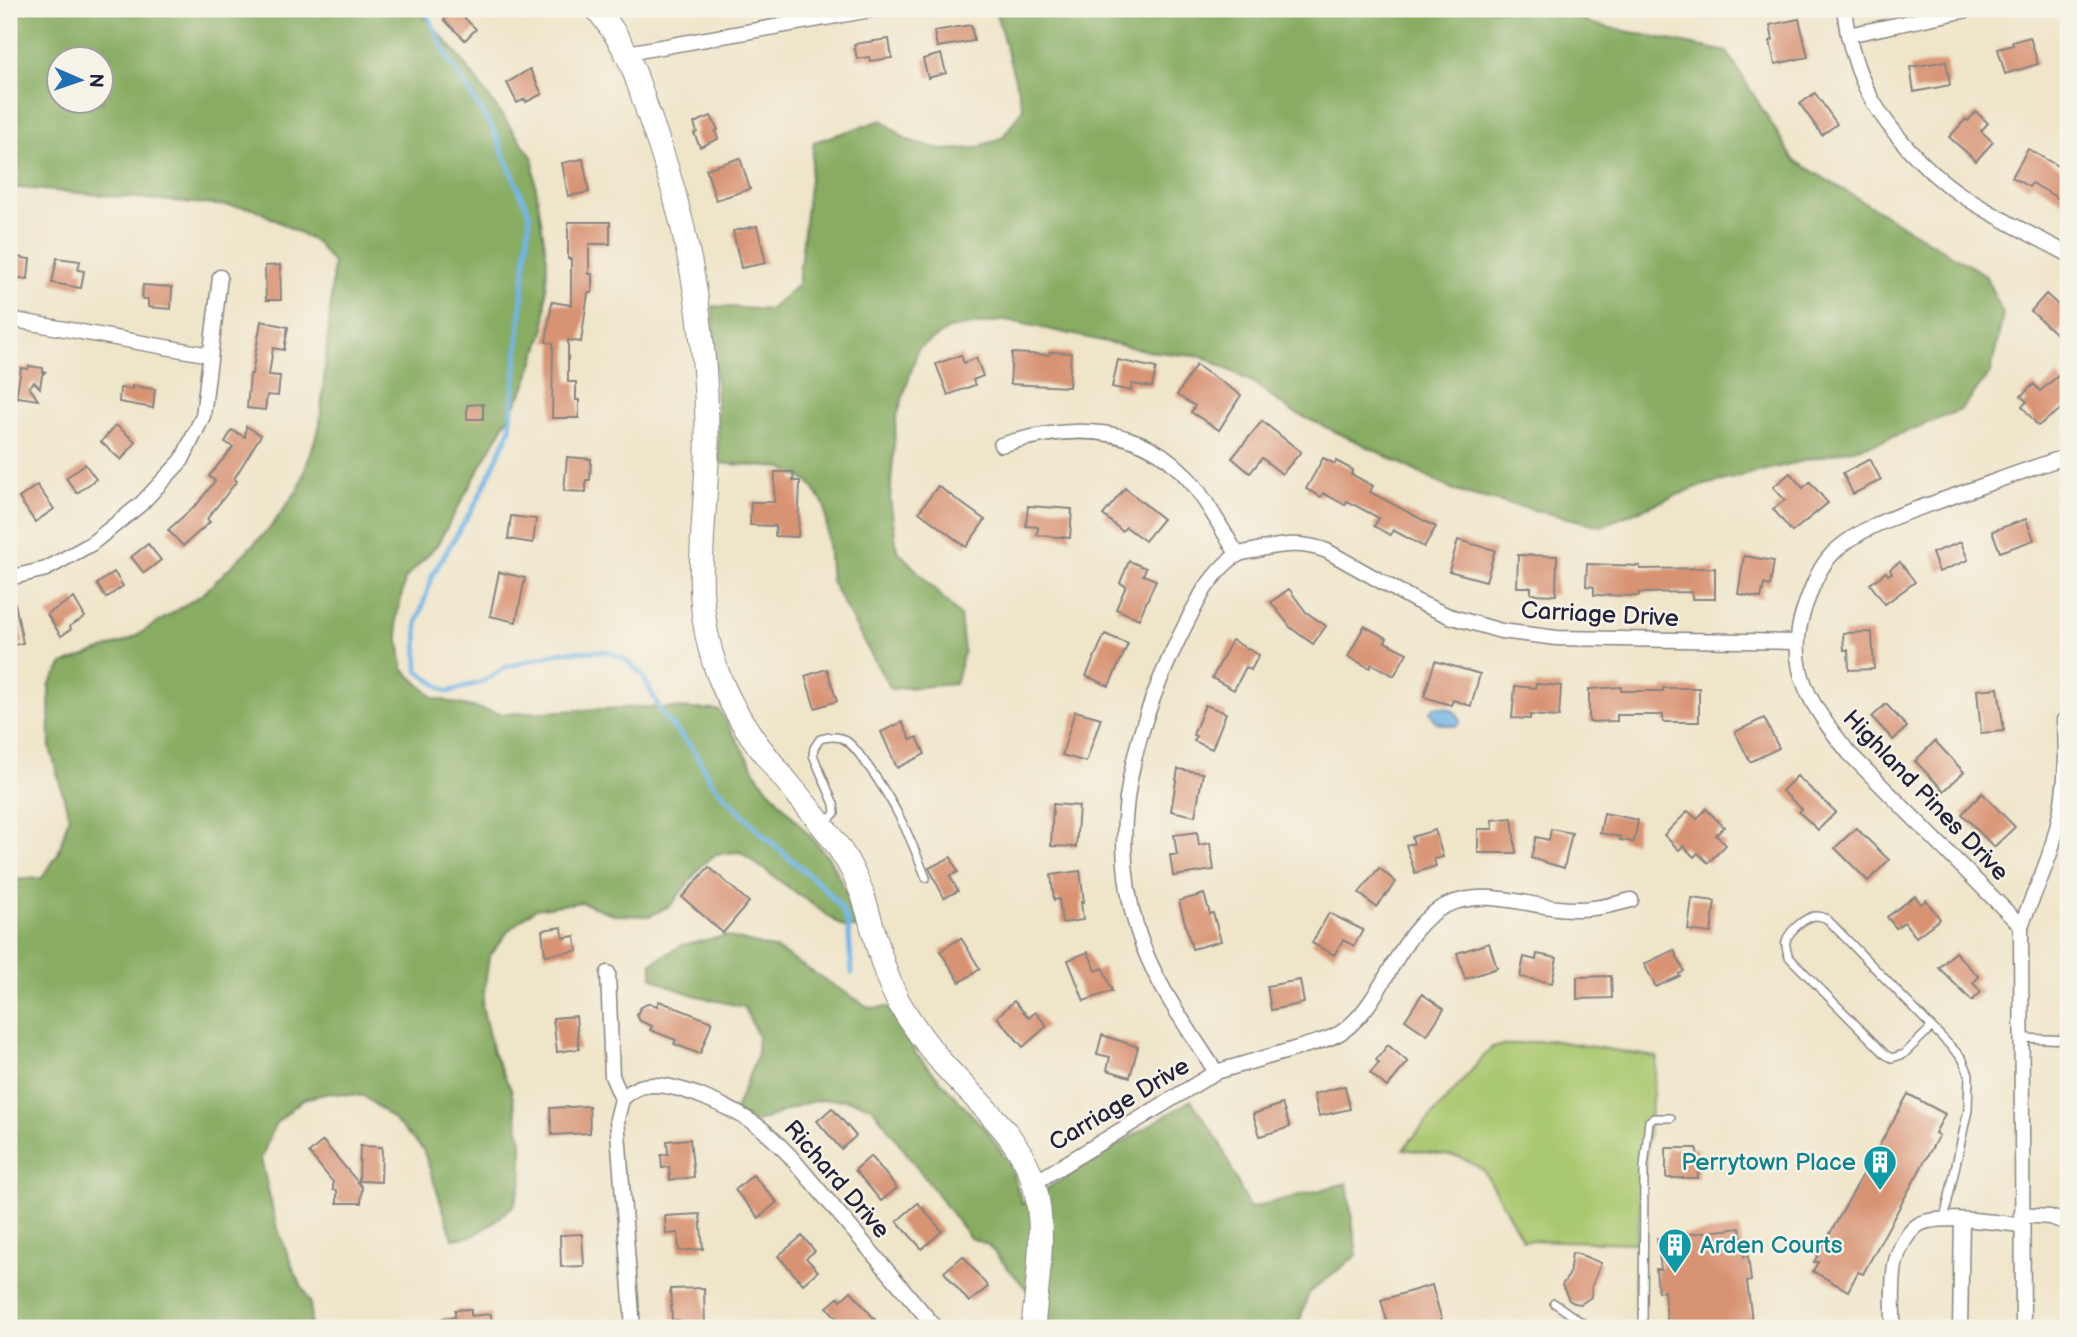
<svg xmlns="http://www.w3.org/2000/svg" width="2077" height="1337" viewBox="0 0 2077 1337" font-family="'Balsamiq Sans',sans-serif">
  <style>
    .green { fill: #aac870; stroke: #667556; stroke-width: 2 }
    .forest { fill: #87ac62; stroke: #54674e; stroke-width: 2; fill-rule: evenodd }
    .water { fill: #70b5e7; stroke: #496c91; stroke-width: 2 }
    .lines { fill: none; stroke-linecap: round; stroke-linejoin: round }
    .stream { stroke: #70b5e7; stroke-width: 5 }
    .building { fill: #d89373 }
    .service-casing { stroke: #888482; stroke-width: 10 }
    .minor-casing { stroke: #888482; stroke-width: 17 }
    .primary-casing { stroke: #888482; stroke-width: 25 }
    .service { stroke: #fff; stroke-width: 7 }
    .minor { stroke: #fff; stroke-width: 14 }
    .primary { stroke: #fff; stroke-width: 23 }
    .labels { text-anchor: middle; stroke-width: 5; stroke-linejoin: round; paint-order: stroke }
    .street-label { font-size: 24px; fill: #22223b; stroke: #f7f3e8 }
    .culture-label { font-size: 24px; fill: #0d838f; stroke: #f7f3e8; text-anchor: end }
  </style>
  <rect width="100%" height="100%" fill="#f7f3e8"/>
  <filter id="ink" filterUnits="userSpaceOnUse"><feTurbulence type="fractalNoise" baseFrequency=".0143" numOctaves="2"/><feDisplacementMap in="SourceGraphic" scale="14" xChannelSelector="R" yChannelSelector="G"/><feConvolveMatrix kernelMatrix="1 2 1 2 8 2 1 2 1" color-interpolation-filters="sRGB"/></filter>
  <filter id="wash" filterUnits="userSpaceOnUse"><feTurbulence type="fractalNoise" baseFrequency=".00686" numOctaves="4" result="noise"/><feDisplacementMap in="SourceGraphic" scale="28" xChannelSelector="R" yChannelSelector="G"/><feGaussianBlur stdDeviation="1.57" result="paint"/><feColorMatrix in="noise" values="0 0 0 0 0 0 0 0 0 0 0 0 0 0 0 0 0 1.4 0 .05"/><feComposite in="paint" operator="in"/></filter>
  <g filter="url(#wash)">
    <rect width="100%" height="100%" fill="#efe5c9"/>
    <path class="green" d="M1550 1040 1657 1057 1636 1243 1523 1240 1483 1170 1460 1157 1403 1149 1492 1047Z"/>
    <g class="forest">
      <path d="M9 9H418L458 55 533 158 535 182 547 259 545 328 526 385 437 545 405 579 396 620 403 669 434 698 501 714 643 707 719 710 760 779 829 858 844 887 858 928H845L740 852 716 854 703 864 671 905 650 916 615 915 581 902 535 909 510 929 489 957 482 1006 493 1053 511 1089 522 1142V1181L514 1205 493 1223 473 1236 453 1239 423 1149 392 1118 364 1096 330 1093 303 1099 275 1124 261 1159 276 1224 295 1273 310 1302 311 1328H9V880L42 878 58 854 69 816 50 747 49 685 63 664 131 639 204 593 270 528 299 488 320 424 331 301 333 263 316 242 253 208 9 187ZM60 60H102V102H60Z"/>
      <path d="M995 9H1565L1592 24 1727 52 1794 160 1985 275 2003 314 1991 372 1961 410 1877 443 1697 487 1601 526 1455 491 1366 446 1291 411 1252 382 1204 357 1148 351 1006 320 949 329 918 349 896 419 890 499 897 550 960 616 964 652 955 684 891 689 870 653 831 581 825 506 809 482 783 468 719 463 713 306 769 310 798 285 814 142 882 120 907 140 944 150 976 148 1003 137 1023 108Z"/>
      <path d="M726 936 776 949 870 1008 889 1007 916 1054 985 1129 1010 1164 1022 1204 1191 1100 1220 1143 1249 1208 1347 1183 1357 1255 1309 1293 1297 1328H1043L1044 1309 987 1244 970 1238 872 1107C826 1089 797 1106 755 1123L734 1112 757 1056 758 1036 744 1007C714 1000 679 994 652 977V963L682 945Z"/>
    </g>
    <path class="water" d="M1434 707C1445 706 1460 710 1460 723L1455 726 1437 723 1430 712Z"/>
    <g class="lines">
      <path class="stream" d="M425 9 449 60 493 129 530 215 510 430 477 501 433 574 417 623 418 671 447 692 482 682 506 667 562 652 605 651 623 658 642 674 664 717 693 749 712 783 765 837 822 886 840 906 848 923 852 973"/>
    </g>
    <g id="blocks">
      <g class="building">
        <path d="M455 9 476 29 465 40 444 20Z"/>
        <path d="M1799 19 1808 57 1775 64 1770 41 1773 40 1770 25Z"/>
        <path d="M971 25 974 41 937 47 934 31Z"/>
        <path d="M2030 37 2038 64 2005 74 1998 49 2013 45 2012 42Z"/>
        <path d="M889 39 892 58 870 61 869 57 857 59 854 44Z"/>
        <path d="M941 54 946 73 928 78 923 59Z"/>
        <path d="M1946 61 1950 85 1914 92 1910 67Z"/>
        <path d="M530 69 542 94 526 102 525 99 517 103 507 83Z"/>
        <path d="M1815 93 1837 124 1822 135 1800 104Z"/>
        <path d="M1976 112 1988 123 1981 131 1993 142 1976 161 1949 137 1966 119 1968 121Z"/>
        <path d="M711 116 718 130 715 131 718 139 700 147 694 133 697 132 694 123Z"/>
        <path d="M2028 149 2068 172V204L2032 183 2029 187 2012 177Z"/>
        <path d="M740 158 750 189 716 200 706 169Z"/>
        <path d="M583 159 589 192 568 196 562 163Z"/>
        <path d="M568 222H610V244H589V274H592V293H588L581 342 568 340V382H576V400H579V418H552L553 343 546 342 552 302 571 305V259H568Z"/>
        <path d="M757 226 766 263 741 268 733 231Z"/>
        <path d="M9 256 30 259 28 279 9 277Z"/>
        <path d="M57 258 80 261 78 270 84 271 81 288 52 283Z"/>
        <path d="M280 265 281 300H266L265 266Z"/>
        <path d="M143 285 172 287 171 309 148 307V299H142Z"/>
        <path d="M2046 294 2068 314V322L2057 335 2031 311Z"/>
        <path d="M261 321 288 327 284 350 273 348 269 375 280 376 278 396 267 395 265 410 247 408 250 374H252Z"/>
        <path d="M1050 352 1071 353 1069 387 1010 384 1012 353 1049 355Z"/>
        <path d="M961 355 964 363 976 358 983 376 973 380 975 385 948 395 936 364Z"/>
        <path d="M1118 360 1156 368 1152 387 1132 384 1131 391 1112 387Z"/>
        <path d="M1196 365 1241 395 1219 430 1191 412 1195 406 1177 395Z"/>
        <path d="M29 366 43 368V372H45L42 375 40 388 34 382 29 387 38 400 18 397 16 399 21 368 28 369Z"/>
        <path d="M2058 376 2068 389V404L2038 426 2022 406 2027 402 2021 396 2034 384 2040 391Z"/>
        <path d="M132 386 155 389 153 408 119 402 120 388 132 389Z"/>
        <path d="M483 404V419H467V405Z"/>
        <path d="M1262 421 1301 452 1282 474 1262 458 1250 473 1232 458Z"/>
        <path d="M116 425 136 442 121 460 101 442Z"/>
        <path d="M246 426 261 435 234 479 237 481 207 519 210 522 183 546 168 530 198 503 215 481 209 476 233 447 225 442 232 430 245 437Z"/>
        <path d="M567 457 591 459 590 480H586V492L564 491Z"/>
        <path d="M1323 458 1335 464 1336 461 1353 470 1351 474 1373 486 1370 492 1436 527 1424 547 1393 530 1390 535 1374 526 1379 518 1347 501 1345 505 1323 493 1321 497 1306 489Z"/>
        <path d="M1870 459 1881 480 1853 494 1843 473Z"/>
        <path d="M85 464 96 479 77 493 66 478Z"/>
        <path d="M775 472H794L793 481H800L798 537 775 536 776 526 750 525 751 502H774Z"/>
        <path d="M1790 473 1803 488 1810 482 1828 503 1792 532 1773 509 1785 500 1773 487Z"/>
        <path d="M37 485 54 509 35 522 19 498Z"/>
        <path d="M938 486 985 520 966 547 919 512Z"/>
        <path d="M1125 488 1163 519 1145 541 1126 527 1122 531 1103 515Z"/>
        <path d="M1028 506 1072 509 1070 538 1037 535 1038 527 1026 526Z"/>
        <path d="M511 516 536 519 533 543 508 539Z"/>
        <path d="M2026 519 2034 540 2000 552 1992 531Z"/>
        <path d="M1458 540 1495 550 1486 581 1449 571Z"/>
        <path d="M1961 542 1968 560 1939 572 1932 553Z"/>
        <path d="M148 544 161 560 144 573 131 557Z"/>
        <path d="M1518 555 1557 556 1556 595 1531 594V587H1517Z"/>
        <path d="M1744 556 1774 561 1770 586 1764 584 1761 598 1738 594Z"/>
        <path d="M1129 561 1146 568 1143 575 1156 580 1139 619 1116 609 1126 586 1120 583Z"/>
        <path d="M1900 562 1915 582 1885 604 1870 584 1886 572 1888 575 1892 573 1890 569Z"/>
        <path d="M1587 564 1640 566V569L1715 568V599H1692V592L1639 593V596L1594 595V587L1586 586Z"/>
        <path d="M114 572 123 586 106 598 97 584Z"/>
        <path d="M499 572 525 578 516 622 490 616Z"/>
        <path d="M1289 589 1306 612 1326 626 1313 644 1291 628 1271 602Z"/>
        <path d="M74 598 85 617 70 626 71 629 61 636 47 614Z"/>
        <path d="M9 603H15L23 643 9 646Z"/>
        <path d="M1364 626 1387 638 1385 642 1407 653 1394 676 1372 664 1370 668 1348 657Z"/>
        <path d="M1872 632 1874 669 1849 670 1848 650H1844L1843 633Z"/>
        <path d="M1105 634 1128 644 1109 686 1086 676Z"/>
        <path d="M1232 640 1259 655 1251 670 1246 667 1234 690 1212 678Z"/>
        <path d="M1435 661 1480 674 1471 706 1453 700 1451 705 1424 697Z"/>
        <path d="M827 669 837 701 815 708 805 676Z"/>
        <path d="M1536 684 1561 686 1559 717 1530 715V719L1512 718 1515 686 1535 688Z"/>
        <path d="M1621 687V691H1663V688H1699V722H1663V715H1617V721L1589 722V689Z"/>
        <path d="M1998 688 2004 731 1981 733 1977 690Z"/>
        <path d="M1886 704 1907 727 1893 740 1872 717Z"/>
        <path d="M1205 705 1226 713 1212 749 1194 741 1196 736 1193 735Z"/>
        <path d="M1075 711 1101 718 1086 762 1062 755Z"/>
        <path d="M1764 718 1779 748 1750 762 1735 732Z"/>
        <path d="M902 722 911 740 917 737 925 754 897 768 881 732Z"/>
        <path d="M1935 741 1964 772 1944 791 1915 761Z"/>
        <path d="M1178 769 1203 773 1195 816 1171 811Z"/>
        <path d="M1797 776 1836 812 1818 830 1799 812 1802 809 1782 791Z"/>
        <path d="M1982 793 2015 827 1994 847 1962 814Z"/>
        <path d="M1053 804 1079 806 1076 847 1051 846Z"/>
        <path d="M1706 809 1724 827 1716 835 1726 845 1708 863 1698 853 1694 857 1683 846 1679 850 1664 835 1688 811 1697 819Z"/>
        <path d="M1604 813 1638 820 1634 842 1620 840 1621 837 1600 833Z"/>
        <path d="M1512 818 1516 853H1478V829H1493L1492 820Z"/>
        <path d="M1856 828 1889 860 1868 881 1835 848Z"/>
        <path d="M1551 829 1572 833 1564 868 1531 858 1536 837 1549 840Z"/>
        <path d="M1435 830 1443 857 1434 859 1436 866 1415 873 1406 845 1414 843 1412 837Z"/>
        <path d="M1197 832 1199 845 1210 843 1214 870 1173 876 1170 855H1177L1174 835Z"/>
        <path d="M951 857 958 872 950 876 958 891 944 898 929 868Z"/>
        <path d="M709 867 749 902 723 933 682 897Z"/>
        <path d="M1379 868 1396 882 1376 907 1359 893Z"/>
        <path d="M1080 871 1084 902H1081L1083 920 1062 923 1059 899 1054 900 1051 875Z"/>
        <path d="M1204 894 1210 914 1213 913 1221 941 1192 949 1179 901Z"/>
        <path d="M1915 896 1921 904 1926 900 1940 919 1916 937 1904 922 1896 928 1887 917Z"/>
        <path d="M1692 898 1715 901 1711 933 1688 930Z"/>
        <path d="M1329 913 1363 930 1354 946 1343 940 1334 955 1312 943Z"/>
        <path d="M562 927 563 938 575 936 577 951 545 955 542 930Z"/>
        <path d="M961 938 980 969 960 982 940 951Z"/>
        <path d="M1489 943 1497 968 1465 979 1457 953Z"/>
        <path d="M1674 950 1684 971 1679 974 1680 976 1656 987 1644 964Z"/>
        <path d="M1088 952 1096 971 1103 968 1112 991 1084 1001 1068 960Z"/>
        <path d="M1955 952 1979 977 1973 983 1981 992 1972 1001 1939 968Z"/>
        <path d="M1537 954 1557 958 1552 983 1520 977 1524 957 1536 960Z"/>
        <path d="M1611 976 1612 998 1577 999V977Z"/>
        <path d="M1300 980 1304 1003 1271 1010 1267 986Z"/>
        <path d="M1422 994 1444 1009 1427 1035 1405 1020Z"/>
        <path d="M659 1001 712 1022 700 1054 674 1044 676 1040 650 1030 652 1026 640 1021 637 1015 640 1008 649 1003 657 1006Z"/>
        <path d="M1014 1001 1029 1018 1035 1012 1047 1026 1023 1047 997 1017Z"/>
        <path d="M576 1016 579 1049 557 1052 553 1018Z"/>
        <path d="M1102 1035 1138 1047 1130 1077 1107 1070 1110 1057 1097 1054Z"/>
        <path d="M1388 1045 1408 1062 1387 1087 1370 1073 1379 1063 1376 1060Z"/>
        <path d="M1345 1086 1350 1109 1319 1116 1314 1094Z"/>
        <path d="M1908 1094 1945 1114 1935 1133 1939 1135 1863 1274 1858 1272 1848 1291 1813 1271 1818 1262H1814Z"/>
        <path d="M1282 1104 1290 1127 1260 1136 1253 1114Z"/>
        <path d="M589 1106 590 1133 552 1135 550 1108Z"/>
        <path d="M832 1108 856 1136 841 1149 817 1121Z"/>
        <path d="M690 1139 694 1177 670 1180 669 1167 662 1168 661 1155 668 1154 667 1141Z"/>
        <path d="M323 1141 362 1187 361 1203H337V1190H333V1182L309 1153Z"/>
        <path d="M360 1146 382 1147 381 1182 359 1181Z"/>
        <path d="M1666 1148H1697L1698 1178H1666Z"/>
        <path d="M871 1156 897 1188 881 1201 855 1170Z"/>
        <path d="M753 1175 777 1202 759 1218 735 1190Z"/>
        <path d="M918 1203 942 1231 922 1249 897 1221Z"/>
        <path d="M700 1214 703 1249 679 1251 678 1233 666 1234 665 1216Z"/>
        <path d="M1740 1228 1744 1257 1748 1256 1751 1281 1747 1282 1753 1328H1668L1664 1291 1658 1292 1656 1269H1661L1657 1238Z"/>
        <path d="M582 1234 584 1266 561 1267 560 1235Z"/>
        <path d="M802 1236 815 1251 806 1258 818 1271 803 1284 778 1256Z"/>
        <path d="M1572 1253 1579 1254 1601 1263 1592 1286 1591 1297 1581 1304 1574 1303 1569 1300 1562 1285 1569 1275Z"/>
        <path d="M963 1256 988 1287 969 1302 944 1272Z"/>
        <path d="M1432 1285 1444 1328H1389L1381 1300Z"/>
        <path d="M704 1288 705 1328H679V1320H672L670 1289Z"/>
        <path d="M851 1291 882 1328H845L827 1307 839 1297 841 1300Z"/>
        <path d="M471 1309V1316L491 1314 492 1328H444L443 1318 455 1317V1310Z"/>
      </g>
    </g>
  </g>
  <g filter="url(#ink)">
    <use href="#blocks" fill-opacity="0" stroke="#888482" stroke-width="2"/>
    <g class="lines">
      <g class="service-casing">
        <g id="service">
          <path d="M826 823 835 813 834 804 813 755 814 748 820 739C827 737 834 736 841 738 852 742 861 757 868 766 895 803 910 836 926 878"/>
          <path d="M1932 1027 1904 1054 1892 1058 1886 1055 1789 957C1787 952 1785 946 1786 941 1789 931 1806 916 1816 916 1820 916 1823 917 1827 919L1962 1058 1969 1074 1968 1110 1944 1219"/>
          <path d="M2022 1038 2068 1040"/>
          <path d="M1554 1303 1590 1328"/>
          <path d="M1643 1328 1644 1167 1649 1121 1654 1118H1671"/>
        </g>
      </g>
      <g class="minor-casing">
        <g id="minor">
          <path d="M1844 9C1847 35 1854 62 1865 86 1883 125 1925 171 1960 194 1994 217 2033 235 2068 254"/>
          <path d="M1848 35 1972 9"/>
          <path d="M627 53 876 9"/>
          <path d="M9 319 210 355"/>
          <path d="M1001 445C1069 424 1143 422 1192 483 1210 505 1222 531 1238 555"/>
          <path d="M9 578 46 569 91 544 141 504 182 460 203 416 220 277"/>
          <path d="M2021 926C2031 900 2043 875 2051 850 2064 808 2069 764 2064 720"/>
          <path d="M608 973 612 1076 622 1099"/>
          <path d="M1216 1072C1243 1064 1270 1056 1298 1048 1312 1043 1331 1040 1343 1031 1385 1002 1399 926 1447 905 1484 889 1520 904 1558 908 1585 911 1606 907 1631 900"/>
          <path d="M1034 1183 1216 1072C1188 1028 1154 983 1138 932 1100 813 1146 694 1204 590 1213 577 1225 561 1239 554 1246 552 1254 551 1261 549 1285 544 1304 542 1327 551L1416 601 1449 616 1501 631 1557 638 1796 642"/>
          <path d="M2021 1215 2050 1217 2068 1223"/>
          <path d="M633 1328 617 1119 622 1099C628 1094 633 1089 640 1087 670 1077 738 1110 762 1129 772 1137 781 1147 790 1156L936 1328"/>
          <path d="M1893 1328C1893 1310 1892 1291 1894 1273 1895 1257 1904 1235 1918 1225 1936 1213 1999 1223 2021 1225"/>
          <path d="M1960 1328 1962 1220"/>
          <path d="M2023 1328 2021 926 1849 753C1813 708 1784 670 1804 609 1811 590 1818 568 1833 553 1863 524 1909 512 1948 498 1988 484 2028 469 2068 456"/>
        </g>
      </g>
      <g class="primary-casing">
        <path id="primary" d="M597 9C607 22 618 36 625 51 636 71 642 96 650 118 690 227 709 343 707 459 705 535 690 600 718 674 745 745 800 790 841 851 874 900 873 958 901 1006 913 1026 928 1046 943 1064 974 1099 1022 1138 1034 1184 1047 1230 1037 1282 1033 1328"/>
      </g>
      <use href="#service" class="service"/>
      <use href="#minor" class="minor"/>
      <use href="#primary" class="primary"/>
    </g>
  </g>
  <defs>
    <g id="building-pin" transform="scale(1.75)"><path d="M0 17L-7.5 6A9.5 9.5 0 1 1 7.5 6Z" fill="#0f9aa8" stroke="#f7f3e8"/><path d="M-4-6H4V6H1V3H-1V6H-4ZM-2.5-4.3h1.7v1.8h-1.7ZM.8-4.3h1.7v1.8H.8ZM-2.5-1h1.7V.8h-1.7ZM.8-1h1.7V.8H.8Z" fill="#fff"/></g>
  </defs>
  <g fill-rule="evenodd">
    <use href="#building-pin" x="1880" y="1162"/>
    <use href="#building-pin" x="1675" y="1245"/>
  </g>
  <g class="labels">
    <g class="street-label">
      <text transform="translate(1600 614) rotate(3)" y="8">Carriage Drive</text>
      <text transform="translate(1926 795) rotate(46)" y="8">Highland Pines Drive</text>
      <text transform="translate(1119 1104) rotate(-31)" y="8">Carriage Drive</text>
      <text transform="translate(837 1179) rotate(49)" y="8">Richard Drive</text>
    </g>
    <g class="culture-label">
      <text x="1856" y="1170">Perrytown Place</text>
      <text x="1700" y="1253" text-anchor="start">Arden Courts</text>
    </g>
  </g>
  <rect width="2077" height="1337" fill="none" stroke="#f7f3e8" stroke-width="35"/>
  <g transform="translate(80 80) rotate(92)"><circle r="33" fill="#f7f3e8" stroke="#a29fa3" stroke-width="2"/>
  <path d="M0-5L12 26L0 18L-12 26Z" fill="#1f6fb2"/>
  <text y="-10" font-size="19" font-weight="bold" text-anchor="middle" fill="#22223b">N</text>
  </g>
</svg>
